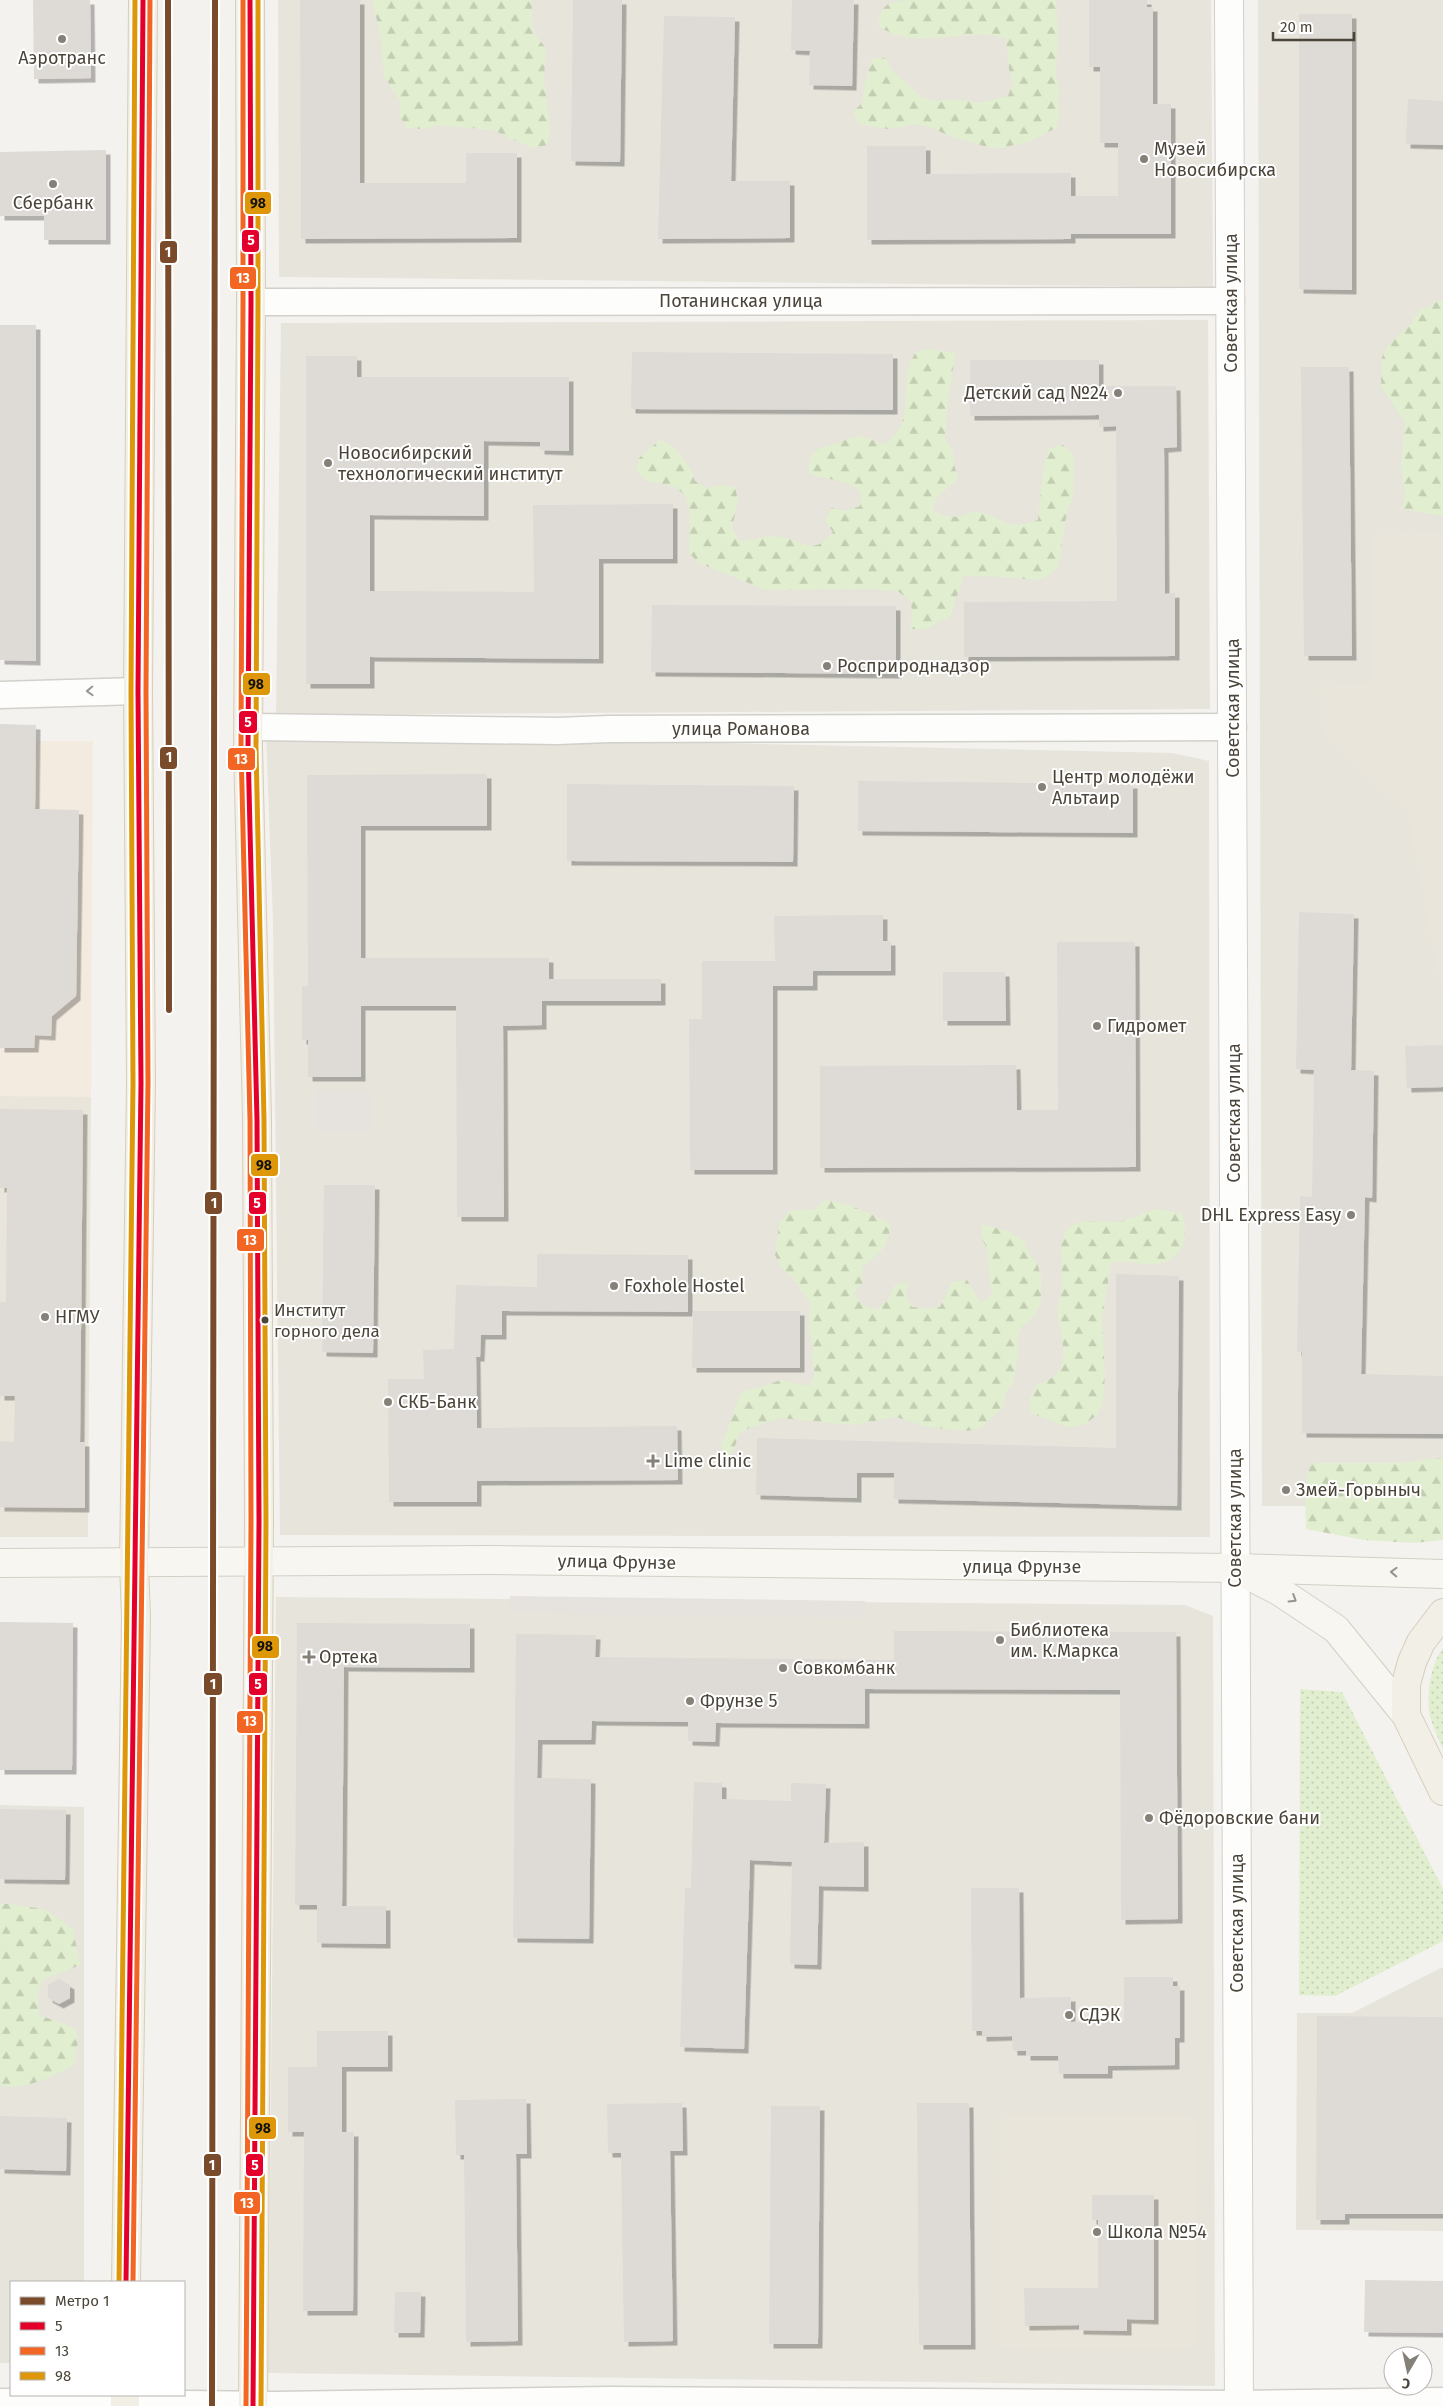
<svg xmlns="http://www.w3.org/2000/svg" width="1443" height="2406" viewBox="0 0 1443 2406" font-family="'Fira Sans',sans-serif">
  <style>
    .residential { fill: #e7e4dc }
    .commercial { fill: #f3ebdf }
    .education { fill: #eae5da }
    .grass { fill: url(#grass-dots) }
    .forest { fill: url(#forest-firs) }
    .parking { fill: #e6e3df }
    .building { fill: #dedbd6; filter: url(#shadow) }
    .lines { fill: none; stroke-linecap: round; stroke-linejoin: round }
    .minor-casing { stroke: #d2d0cb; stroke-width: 29 }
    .tertiary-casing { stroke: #d2d0cb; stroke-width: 30 }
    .secondary-casing { stroke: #d3cfc5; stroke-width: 30 }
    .primary-casing { stroke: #d6cebb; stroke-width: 30 }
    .minor { stroke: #fdfdfc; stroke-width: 26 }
    .tertiary { stroke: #fdfdfc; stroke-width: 28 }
    .secondary { stroke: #f7f6f1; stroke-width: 28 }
    .primary { stroke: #f2efe6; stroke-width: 28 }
    .bus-1-casing { stroke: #fff; stroke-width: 9 }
    .bus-2-casing { stroke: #fff; stroke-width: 9 }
    .bus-3-casing { stroke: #fff; stroke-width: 9 }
    .bus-1 { stroke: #e4002b; stroke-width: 5 }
    .bus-2 { stroke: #f26522; stroke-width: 5 }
    .bus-3 { stroke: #dd9709; stroke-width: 5 }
    .metro-1-casing { stroke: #fff; stroke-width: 10 }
    .metro-1 { stroke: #7a4b2a; stroke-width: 6 }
    .oneway { stroke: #9b9791 }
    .oneway2 { stroke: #98948c }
    .poi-dot { fill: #868178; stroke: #fff; stroke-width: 2 }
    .bus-dot { fill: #4b4439; stroke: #fff; stroke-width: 2 }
    .labels { text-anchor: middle; stroke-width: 4; stroke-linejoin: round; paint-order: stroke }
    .bus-label { font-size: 17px; fill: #4b4439; stroke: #fff; text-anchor: start }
    .poi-label { font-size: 18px; fill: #4b4439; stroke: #fff; text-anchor: start }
    .street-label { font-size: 18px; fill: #4b4439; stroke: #fff }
    .line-badge { stroke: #fff; stroke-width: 2 }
    .badge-label { font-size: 14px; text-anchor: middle; font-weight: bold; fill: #fff }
    .pale-badge-label { font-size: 14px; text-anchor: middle; font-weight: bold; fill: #111 }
  </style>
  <defs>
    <pattern id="grass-dots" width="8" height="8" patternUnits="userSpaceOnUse" patternTransform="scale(1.25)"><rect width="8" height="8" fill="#e1eecf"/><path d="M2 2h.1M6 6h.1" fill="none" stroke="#c3cdb2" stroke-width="1.8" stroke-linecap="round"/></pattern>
    <pattern id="forest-firs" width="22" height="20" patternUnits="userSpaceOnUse" patternTransform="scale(1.25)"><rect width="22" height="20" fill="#e1eecf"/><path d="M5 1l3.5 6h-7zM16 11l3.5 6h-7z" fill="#c3cdb2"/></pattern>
    <filter id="shadow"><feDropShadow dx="4.5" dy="4.5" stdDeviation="0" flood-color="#0004"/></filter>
  </defs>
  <rect width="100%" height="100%" fill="#f4f2ee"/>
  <g class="residential">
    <path d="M278 0H1211L1213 287 279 277Z"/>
    <path d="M1258 0H1443V1507L1262 1506Z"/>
    <path d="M1208 320 1210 709 276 715 281 323Z"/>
    <path d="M266 733 1173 753 1209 761 1210 1537 280 1535 273 923Z"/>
    <path d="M276 1597 1185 1605 1213 1616 1215 2386 268 2373Z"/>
    <path d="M0 1805 84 1807V2282H11V2363H0Z"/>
    <path d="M1443 1967V2231L1296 2230 1297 2013H1352Z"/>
  </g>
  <path class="commercial" d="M0 741H93L91 1097 0 1096Z"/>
  <g class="education">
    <path d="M1443 533V999L1407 812 1322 732 1321 686 1372 684 1371 534Z"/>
    <path d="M0 1096 91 1097 88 1537H0Z"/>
    <path d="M1001 2115 1195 2116 1194 2349 999 2348Z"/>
  </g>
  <g class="grass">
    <path d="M1443 1648V1750C1439 1739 1433 1728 1430 1716 1426 1696 1430 1665 1443 1648Z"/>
    <path d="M1300 1689 1342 1692 1443 1889V1941L1335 1996 1299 1995Z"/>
  </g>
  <g class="forest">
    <path d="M372 0H531C533 9 531 15 532 24 533 33 540 41 546 48L544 77 550 132 547 145 532 148 493 130 436 125 422 129 407 128 399 115 400 101 384 76 380 33Z"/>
    <path d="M907 0H1056L1058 32 1056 75 1060 87 1058 101 1060 114 1056 128 1030 141 1001 148 987 147 945 134 931 127 916 124 887 129 859 124 853 112 863 102 864 87 872 58H885L892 70 922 98 936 101 965 100 979 103 1008 96 1013 83 1009 69 1006 38C961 26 920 53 878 26 881 5 887 2 907 0Z"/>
    <path d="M1443 299V516L1402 509 1405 495 1401 466 1405 423 1381 386 1382 357 1389 344 1411 324 1418 312Z"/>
    <path d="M929 349 956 353 948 397 945 439 953 451 954 465 958 478 937 498 932 510 945 516 959 517 972 512 985 513 1011 525 1025 524 1038 520 1044 463 1050 448 1063 445 1074 455 1073 497 1067 510 1059 565 1050 575 1036 580 1007 577 964 576 950 616 925 629H910L912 615 911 601 899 592 871 589 766 590 699 563 689 553 690 511 686 497 676 487 647 481 636 471 639 458 660 440 673 446 690 468 695 481 707 488 721 485 735 487 738 501 732 528 739 541C753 541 767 534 781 537 806 541 812 557 833 532L825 521 831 508 846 511 860 506 861 492C846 479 827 480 809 474V460L818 449 858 436 885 444C921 417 894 385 916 352Z"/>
    <path d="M825 1200C849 1203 869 1213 890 1224 889 1250 879 1252 862 1268L863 1282 854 1293 862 1305 876 1310 887 1301 895 1285 909 1282 906 1295 912 1307 926 1309 940 1307 952 1282 967 1280 981 1303 992 1295C988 1281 990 1269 988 1255 986 1240 980 1244 982 1224L1010 1232 1024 1241 1029 1254 1037 1263 1041 1276V1303L1034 1316 1022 1326 1017 1339 1018 1353 1014 1380 1006 1392 1004 1406 981 1428 967 1431 953 1430 925 1426 896 1417 852 1425 781 1418 751 1427 739 1434 734 1449 726 1460 721 1446 741 1393 781 1380 809 1386 815 1374 812 1360 813 1345 809 1331 810 1303 793 1278 782 1268 775 1255 779 1225 789 1211 815 1209Z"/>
    <path d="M1154 1209 1181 1213C1191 1236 1183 1263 1154 1264 1138 1265 1126 1259 1111 1263L1102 1318 1105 1375 1103 1402 1097 1415 1085 1424 1071 1428 1031 1413 1030 1398 1037 1385C1073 1374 1063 1346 1058 1316 1056 1305 1061 1297 1062 1286 1064 1271 1056 1244 1067 1230 1079 1215 1105 1225 1122 1221 1132 1219 1144 1213 1154 1209Z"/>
    <path d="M1443 1458V1540L1414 1543 1364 1540 1306 1529 1305 1488 1310 1466 1316 1463H1396Z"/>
    <path d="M0 1903 44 1909 73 1929 80 1965 44 1979 38 1991 39 2015 75 2028 78 2040 75 2064C57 2075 20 2093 0 2085Z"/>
  </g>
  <g class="parking">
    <rect x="315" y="1090" width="56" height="43"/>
    <path d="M510 1596 865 1601 864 1618 510 1613Z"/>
  </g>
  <g class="building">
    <path d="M33 0H90L91 78 34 79Z"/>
    <path d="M300 0H360V183H466V153H517V238L301 239Z"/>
    <path d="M573 0H622L620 162 571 161Z"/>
    <path d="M792 0H854L852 86 809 85 810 51 791 50Z"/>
    <path d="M1089 0H1147V7H1153V104H1171V234H1071V239L867 240V146H926V174L1071 173V196H1118V143H1100V67H1089Z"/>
    <path d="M1299 14H1352V290L1299 289Z"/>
    <path d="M664 16 735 17 731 181H790V238L658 239Z"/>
    <path d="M1408 99 1443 101V145L1406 144Z"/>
    <path d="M106 150V240H44V216H0V152Z"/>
    <path d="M0 325H36V661L0 660Z"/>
    <path d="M632 352 893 354V410L631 409Z"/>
    <path d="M306 356H357V377H569V451L540 450V442L484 441V516L370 515V591L534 592 533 505 673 504V559H599V659L370 657V684H306Z"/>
    <path d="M970 360H1099V386H1176L1177 447 1164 448 1165 594 1175 593V656L964 657V602L1117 601 1116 426 1099 427V415L970 416Z"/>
    <path d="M1301 367H1349L1352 656H1304Z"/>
    <path d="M652 605 896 606V674L651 672Z"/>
    <path d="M0 724 36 725 35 809 79 810 76 996 52 1016 51 1036 35 1035 34 1048H0Z"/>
    <path d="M487 774V826H361V958H549V979H661V1001H542V1025L503 1026 504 1217H457L456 1006H361V1077H308V1040H302V986H308L307 775Z"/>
    <path d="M858 781 1133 784V833L858 831Z"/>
    <path d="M567 784 794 786 793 862 567 861Z"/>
    <path d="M1299 912 1354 914 1351 1070 1374 1071 1372 1198 1365 1197 1361 1374 1443 1376V1434L1302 1433V1352H1297L1300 1196 1312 1197 1314 1070 1296 1069Z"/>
    <path d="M883 915V941H891V971H813V986H773V1170H690L689 1019H702V961H775L774 916Z"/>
    <path d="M1057 942H1135L1136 1167 820 1168V1066L1016 1065 1017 1110H1058Z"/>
    <path d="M943 972H1005L1006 1021H943Z"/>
    <path d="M1443 1045V1087L1407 1088 1405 1046Z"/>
    <path d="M0 1109 83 1110 80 1442H85V1508L0 1507V1441L14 1442 15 1396H0V1302H6L7 1188H0Z"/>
    <path d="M324 1185H375L373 1353 322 1352Z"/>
    <path d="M537 1254 688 1255V1312L502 1311V1335H481L480 1357H476L477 1428 677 1426 678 1480 477 1481V1502H389L388 1379H424L423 1350 454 1349 456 1285 537 1287Z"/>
    <path d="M1116 1274 1179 1276 1177 1506 894 1499V1473H857V1498L756 1495 757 1438 1116 1448Z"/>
    <path d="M693 1311H800V1368H692Z"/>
    <path d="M0 1622 73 1623 72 1770H0Z"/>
    <path d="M297 1623 470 1624V1668L344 1667 342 1906H386V1944L317 1943V1905H295Z"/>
    <path d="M894 1631 1176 1632 1178 1919 1121 1920 1120 1690 865 1689V1724L716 1723 715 1742 688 1741V1722L592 1721 591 1740H538L537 1778 591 1779 589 1939 513 1938 516 1634 596 1635 595 1657 894 1660Z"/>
    <path d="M694 1782 722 1783V1799L791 1801V1783L826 1784 824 1843 864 1842V1887L819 1886 817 1965 790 1964 792 1862 750 1860 744 2049 680 2047 685 1888H691Z"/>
    <path d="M0 1809 66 1810 65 1880 0 1879Z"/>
    <path d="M971 1888H1019L1020 1998 1071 1997V2022L1124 2021V1977H1173V1986H1180V2038H1175V2065L1108 2066V2074H1059L1058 2056H1026V2051H1013L1012 2036 982 2037V2031H972Z"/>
    <path d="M59 1979 70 1985V1998L59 2004 48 1998V1985Z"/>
    <path d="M1317 2016 1443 2017V2214H1345V2220H1316Z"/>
    <path d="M317 2031H388V2067H342V2132H354L353 2311H303L304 2132H288V2067H317Z"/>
    <path d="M526 2099 527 2154H516L518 2341 466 2342 464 2155H456L455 2100Z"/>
    <path d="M682 2103 683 2151H670L673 2341 624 2342 621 2153H608L607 2104Z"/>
    <path d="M917 2103H969L971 2345H919Z"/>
    <path d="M771 2106H820L818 2344H769Z"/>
    <path d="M0 2116 67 2118 66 2171 0 2169Z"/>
    <path d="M1092 2195H1154V2320L1127 2319V2331L1079 2330V2325L1025 2326 1024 2288H1098V2220H1092Z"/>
    <path d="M1365 2280 1443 2281V2333L1364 2332Z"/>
    <path d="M395 2292H421L420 2333H394Z"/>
  </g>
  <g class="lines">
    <g class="minor-casing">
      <g id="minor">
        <path d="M251 302 1231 301"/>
        <path d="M0 695 138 691"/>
        <path d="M249 727 557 731 609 729 1233 727"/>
        <path d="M0 2402 276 2405 610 2400 1239 2404 1443 2401"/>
      </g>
    </g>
    <g class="tertiary-casing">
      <path id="tertiary" d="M1229 0 1239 2406"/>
    </g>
    <g class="secondary-casing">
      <g id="secondary">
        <path d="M0 1563 489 1560 1235 1568 1443 1574"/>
        <path d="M1240 1571 1279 1591 1336 1629 1406 1715"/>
      </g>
    </g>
    <g class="primary-casing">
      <g id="primary">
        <path d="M250 0 251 302 248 747 257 1120 259 1521 253 2406"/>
        <path d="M1443 1613 1421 1642 1412 1662 1406 1684V1715L1443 1791"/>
        <path d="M126 2282 136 1617 134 1564 141 1083 138 691 143 0"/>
        <path d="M125 2395V2406"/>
      </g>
    </g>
    <use href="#minor" class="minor"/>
    <use href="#tertiary" class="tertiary"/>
    <use href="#secondary" class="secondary"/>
    <use href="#primary" class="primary"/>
    <g class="bus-1-casing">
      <g id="bus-1">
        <path d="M250 0 251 302 248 747 257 1120 259 1521 253 2406"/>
        <path d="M126 2282 141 1083 138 691 143 0"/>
      </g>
    </g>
    <g class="bus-2-casing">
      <g id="bus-2">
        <path d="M243 0V302L241 747 250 1120 251 1521 246 2406"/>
        <path d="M133 2282 148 1083 146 691 150 0"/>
      </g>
    </g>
    <g class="bus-3-casing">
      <g id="bus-3">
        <path d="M258 0V302L256 747 264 1120 266 1521 261 2406"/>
        <path d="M119 2282 133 1083 131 691 135 0"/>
      </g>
    </g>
    <use href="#bus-1" class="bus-1"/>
    <use href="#bus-2" class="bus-2"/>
    <use href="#bus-3" class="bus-3"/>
    <g class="metro-1-casing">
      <g id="metro-1">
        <path d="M168 0 169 1010"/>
        <path d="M212 2406 215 0"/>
      </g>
    </g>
    <use href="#metro-1" class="metro-1"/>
  </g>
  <defs><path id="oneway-chevron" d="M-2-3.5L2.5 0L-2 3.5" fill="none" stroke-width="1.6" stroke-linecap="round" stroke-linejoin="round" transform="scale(1.25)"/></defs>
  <use class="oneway" href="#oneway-chevron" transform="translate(90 691) rotate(178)"/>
  <g class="oneway2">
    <use href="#oneway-chevron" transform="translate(1394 1572) rotate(-178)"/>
    <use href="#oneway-chevron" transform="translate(1293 1599) rotate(32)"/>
  </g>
  <g class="poi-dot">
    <circle cx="62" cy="39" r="5"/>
    <circle cx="1144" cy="159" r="5"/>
    <circle cx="53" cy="184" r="5"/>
    <circle cx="1118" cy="393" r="5"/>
    <circle cx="328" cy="463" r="5"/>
    <circle cx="827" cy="666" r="5"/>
    <circle cx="1042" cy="787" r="5"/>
    <circle cx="1097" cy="1026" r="5"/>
    <circle cx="1351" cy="1215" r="5"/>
    <circle cx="614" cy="1286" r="5"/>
    <circle cx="45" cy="1317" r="5"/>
    <circle cx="388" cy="1402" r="5"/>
    <path d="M650.5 1453.5h5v5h5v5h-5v5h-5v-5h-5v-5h5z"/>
    <circle cx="1286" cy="1490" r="5"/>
    <circle cx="1000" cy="1640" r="5"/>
    <path d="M306.5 1649.5h5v5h5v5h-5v5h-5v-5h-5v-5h5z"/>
    <circle cx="783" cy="1668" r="5"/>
    <circle cx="690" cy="1701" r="5"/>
    <circle cx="1149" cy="1818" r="5"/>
    <circle cx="1069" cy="2015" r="5"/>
    <circle cx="1097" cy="2232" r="5"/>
  </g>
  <circle class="bus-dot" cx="265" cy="1320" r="4.5"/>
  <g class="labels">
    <g class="bus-label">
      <text x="274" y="1316">Институт<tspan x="274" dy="21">горного дела</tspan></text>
    </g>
    <g class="poi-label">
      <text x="62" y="64" text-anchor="middle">Аэротранс</text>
      <text x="1154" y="155">Музей<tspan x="1154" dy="21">Новосибирска</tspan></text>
      <text x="53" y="209" text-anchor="middle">Сбербанк</text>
      <text x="1108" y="399" text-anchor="end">Детский сад №24</text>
      <text x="338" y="459">Новосибирский<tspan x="338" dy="21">технологический институт</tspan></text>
      <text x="837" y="672">Росприроднадзор</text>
      <text x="1052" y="783">Центр молодёжи<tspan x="1052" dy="21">Альтаир</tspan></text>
      <text x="1107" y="1032">Гидромет</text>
      <text x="1341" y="1221" text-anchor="end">DHL Express Easy</text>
      <text x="624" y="1292">Foxhole Hostel</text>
      <text x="55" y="1323">НГМУ</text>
      <text x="398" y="1408">СКБ-Банк</text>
      <text x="664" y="1467">Lime clinic</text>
      <text x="1296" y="1496">Змей-Горыныч</text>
      <text x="1010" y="1636">Библиотека<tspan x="1010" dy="21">им. К.Маркса</tspan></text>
      <text x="319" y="1663">Ортека</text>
      <text x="793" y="1674">Совкомбанк</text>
      <text x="700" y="1707">Фрунзе 5</text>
      <text x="1159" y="1824">Фёдоровские бани</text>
      <text x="1079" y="2021">СДЭК</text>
      <text x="1107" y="2238">Школа №54</text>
    </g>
    <g class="street-label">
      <text x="741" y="307">Потанинская улица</text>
      <text transform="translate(1231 303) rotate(-90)" y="6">Советская улица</text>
      <text transform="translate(1233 708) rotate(-90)" y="6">Советская улица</text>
      <text x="741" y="735">улица Романова</text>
      <text transform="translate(1234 1113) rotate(-90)" y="6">Советская улица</text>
      <text transform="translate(1235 1518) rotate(-90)" y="6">Советская улица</text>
      <text transform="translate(617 1562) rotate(1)" y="6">улица Фрунзе</text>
      <text x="1022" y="1573">улица Фрунзе</text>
      <text transform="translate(1237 1923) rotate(-90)" y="6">Советская улица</text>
    </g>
  </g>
  <g class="line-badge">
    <rect x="244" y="191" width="28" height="24" rx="5" fill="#dd9709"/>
    <rect x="241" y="229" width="19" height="24" rx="5" fill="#e4002b"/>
    <rect x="159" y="240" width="19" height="24" rx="5" fill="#7a4b2a"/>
    <rect x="229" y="266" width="28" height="24" rx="5" fill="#f26522"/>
    <rect x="242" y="672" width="29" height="24" rx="5" fill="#dd9709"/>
    <rect x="238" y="710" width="20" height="24" rx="5" fill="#e4002b"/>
    <rect x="159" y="746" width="19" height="24" rx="5" fill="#7a4b2a"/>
    <rect x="227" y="747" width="29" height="24" rx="5" fill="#f26522"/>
    <rect x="250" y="1153" width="29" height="24" rx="5" fill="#dd9709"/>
    <rect x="248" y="1191" width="19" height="24" rx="5" fill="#e4002b"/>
    <rect x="204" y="1191" width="19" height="24" rx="5" fill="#7a4b2a"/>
    <rect x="236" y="1228" width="29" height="24" rx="5" fill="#f26522"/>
    <rect x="251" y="1635" width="29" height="24" rx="5" fill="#dd9709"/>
    <rect x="248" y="1672" width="20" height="24" rx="5" fill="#e4002b"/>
    <rect x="203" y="1672" width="20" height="24" rx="5" fill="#7a4b2a"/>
    <rect x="236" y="1710" width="28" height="24" rx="5" fill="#f26522"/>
    <rect x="248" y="2116" width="29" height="24" rx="5" fill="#dd9709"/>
    <rect x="245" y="2153" width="19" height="24" rx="5" fill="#e4002b"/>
    <rect x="203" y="2153" width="19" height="24" rx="5" fill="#7a4b2a"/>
    <rect x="233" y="2191" width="28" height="24" rx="5" fill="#f26522"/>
  </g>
  <g class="badge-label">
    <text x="251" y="245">5</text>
    <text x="168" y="257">1</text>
    <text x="243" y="283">13</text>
    <text x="248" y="727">5</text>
    <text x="169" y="762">1</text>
    <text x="241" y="764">13</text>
    <text x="257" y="1208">5</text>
    <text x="214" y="1208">1</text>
    <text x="250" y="1245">13</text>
    <text x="258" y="1689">5</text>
    <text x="213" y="1689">1</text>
    <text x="250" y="1726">13</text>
    <text x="255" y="2170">5</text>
    <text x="212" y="2170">1</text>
    <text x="247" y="2208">13</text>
  </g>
  <g class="pale-badge-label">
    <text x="258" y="208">98</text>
    <text x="256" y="689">98</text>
    <text x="264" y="1170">98</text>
    <text x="265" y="1651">98</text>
    <text x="263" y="2133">98</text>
  </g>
  <rect x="10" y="2281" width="175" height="115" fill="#ffffff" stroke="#b7b4b0"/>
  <rect x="20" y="2297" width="25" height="8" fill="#7a4b2a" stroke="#b7b4b0"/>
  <text x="55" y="2306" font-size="15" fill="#4b4439">Метро 1</text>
  <rect x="20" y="2322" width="25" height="8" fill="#e4002b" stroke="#b7b4b0"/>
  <text x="55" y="2331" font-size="15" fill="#4b4439">5</text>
  <rect x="20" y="2347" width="25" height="8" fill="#f26522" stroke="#b7b4b0"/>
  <text x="55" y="2356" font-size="15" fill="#4b4439">13</text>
  <rect x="20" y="2372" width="25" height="8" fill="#dd9709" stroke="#b7b4b0"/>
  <text x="55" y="2381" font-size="15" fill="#4b4439">98</text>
  <g transform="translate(1408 2371) rotate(189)"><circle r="24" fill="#ffffff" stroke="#b7b4b0"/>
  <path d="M0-4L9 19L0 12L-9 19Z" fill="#868178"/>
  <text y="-8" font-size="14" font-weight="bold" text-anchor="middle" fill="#4b4439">С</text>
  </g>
  <path d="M1273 32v8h81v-8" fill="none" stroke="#4b4439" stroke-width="2.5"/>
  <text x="1280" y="32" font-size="15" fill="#4b4439" stroke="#ffffff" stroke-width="4" paint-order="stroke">20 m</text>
</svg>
